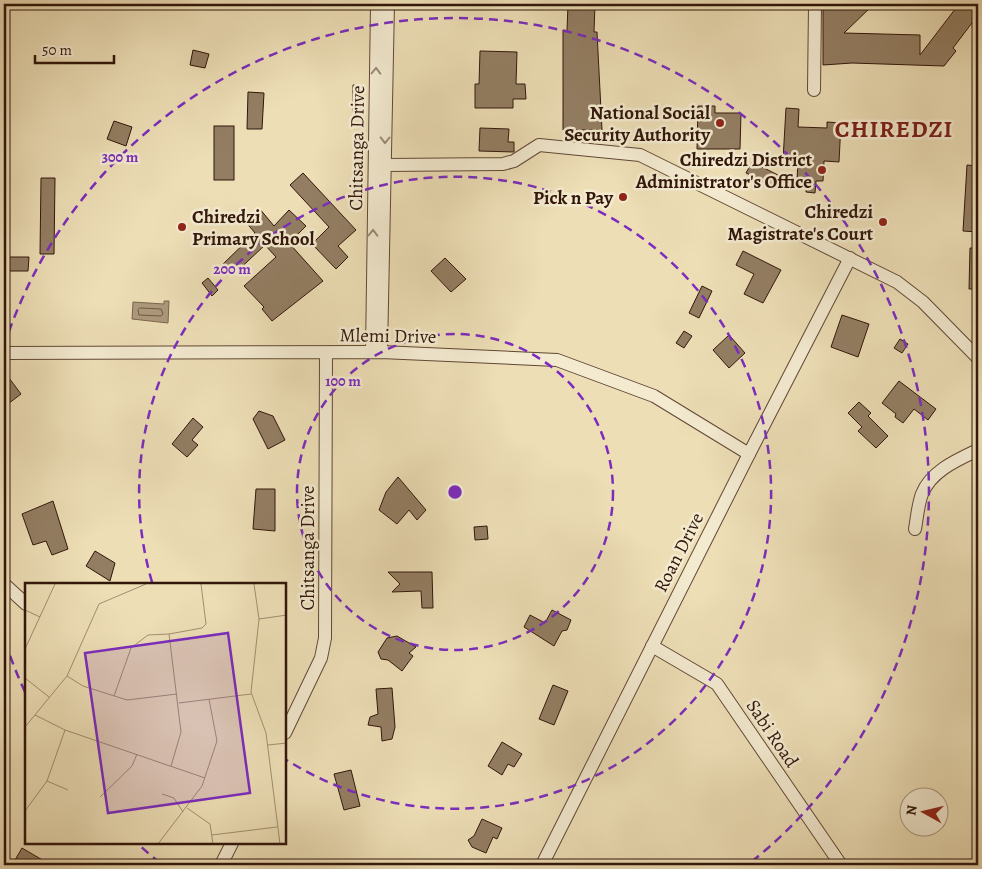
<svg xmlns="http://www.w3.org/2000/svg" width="982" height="869" viewBox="0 0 982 869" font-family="Alegreya,serif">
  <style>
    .water { fill: #ad9a7c; stroke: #7b654e }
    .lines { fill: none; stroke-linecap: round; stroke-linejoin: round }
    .shore { stroke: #6f5843; stroke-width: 1 }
    .building { fill: #937e63; stroke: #31160a }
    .minor-casing { stroke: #604835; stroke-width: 14 }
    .minor { stroke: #f3ead0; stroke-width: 12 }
    .oneway { stroke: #9c8b77 }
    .ring { fill: none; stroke: #7b2cbf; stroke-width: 2.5; stroke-dasharray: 9 6 }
    .poi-dot { fill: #8f2418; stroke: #f3ead0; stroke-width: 2 }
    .labels { text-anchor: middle; stroke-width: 5; stroke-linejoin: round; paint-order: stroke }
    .poi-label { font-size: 19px; font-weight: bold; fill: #31160a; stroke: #f3ead0; text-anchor: end }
    .street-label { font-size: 19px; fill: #31160a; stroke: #f3ead0 }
    .district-label { font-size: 24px; font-weight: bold; letter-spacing: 1px; fill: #7a1f14; stroke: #f3ead0 }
    .inset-road { fill: none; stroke: #a28e71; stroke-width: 1 }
    .view { fill: #7b2cbf; fill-opacity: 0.15; stroke: #7b2cbf; stroke-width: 2.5 }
    .inset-edge { fill: none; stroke: #31160a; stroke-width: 2.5 }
    .centre { fill: #7b2cbf; stroke: #f3ead0; stroke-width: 2.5 }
    .ring-label { font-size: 15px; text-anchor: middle; font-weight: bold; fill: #7b2cbf; stroke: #f3ead0; stroke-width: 5; stroke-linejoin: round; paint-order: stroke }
  </style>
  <rect width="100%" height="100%" fill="#eddeb6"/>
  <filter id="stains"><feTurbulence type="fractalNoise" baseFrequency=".004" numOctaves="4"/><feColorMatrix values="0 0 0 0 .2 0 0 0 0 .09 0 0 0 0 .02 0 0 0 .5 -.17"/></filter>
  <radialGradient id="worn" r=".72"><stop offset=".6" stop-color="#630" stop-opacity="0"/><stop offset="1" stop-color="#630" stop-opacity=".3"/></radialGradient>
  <path class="water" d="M164 301H169L168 323 132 319 133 302 164 304Z"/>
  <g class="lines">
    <path class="shore" d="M140 308 161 309 163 314 161 316 139 315 138 310Z"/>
  </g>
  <g class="building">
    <path d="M568 4H595L594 32H597L602 130H563V30L567 31Z"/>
    <path d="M823 4H874L844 33 920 35V55L959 4H978V15L953 48 956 51 944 66 852 63 823 65Z"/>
    <path d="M193 50 209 54 205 68 190 65Z"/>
    <path d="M480 51 517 52 516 84H525L526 99H513V108H475V84H479Z"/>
    <path d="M353 85 363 86 362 112H353Z"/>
    <path d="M248 92 264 93 262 129H247Z"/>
    <path d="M698 106H715V113H741L740 149H697Z"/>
    <path d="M786 108 799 109 798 127 827 128V122L841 123 839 162 824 161 823 181H816L815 193 806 192 807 182 797 181 798 161 783 160Z"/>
    <path d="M114 121 132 127 126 146 107 139Z"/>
    <rect x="214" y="126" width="20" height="54"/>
    <path d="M480 128 509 129 508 142H514V152L479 151Z"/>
    <path d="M752 162 786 179 780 190 746 173Z"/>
    <path d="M967 165 978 166V232L963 231Z"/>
    <path d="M303 173 356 230 338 246 348 257 336 269 312 244 329 227 290 185Z"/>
    <path d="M41 178H55L54 254H40Z"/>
    <path d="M259 208 274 226 289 210 306 226 289 243 323 281 272 321 262 309 264 307 244 286 276 257 265 245 232 276 222 265 255 233 245 221Z"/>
    <path d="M970 248H978V289H969Z"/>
    <path d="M743 251 781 270 763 303 744 294 754 274 736 265Z"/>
    <path d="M4 257H29L28 271H4Z"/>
    <path d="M445 258 466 279 451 292 431 271Z"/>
    <path d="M208 278 218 290 212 296 202 283Z"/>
    <path d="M702 286 712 291 699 318 689 313Z"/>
    <path d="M842 315 869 324 858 357 831 347Z"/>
    <path d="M684 331 692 336 684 348 676 343Z"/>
    <path d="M729 335 745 353 729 368 713 350Z"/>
    <path d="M900 339 908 344 902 353 894 348Z"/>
    <path d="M9 378 21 394 4 407V381Z"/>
    <path d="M899 381 936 409 928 420 914 409 903 423 895 417 896 414 882 403Z"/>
    <path d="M859 402 871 413 868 416 888 436 876 448 858 431 862 427 848 413Z"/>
    <path d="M259 411 273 416 285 440 268 449 253 419Z"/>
    <path d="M193 418 203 427 192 440 198 445 187 457 172 444Z"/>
    <path d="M398 477 426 510 417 520 409 510 397 524 379 510 386 492Z"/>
    <path d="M256 489H275V531L253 529Z"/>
    <path d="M53 501 68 549 52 555 46 541 33 545 22 514Z"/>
    <path d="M487 526 488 539 475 540 474 527Z"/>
    <path d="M95 551 115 563 110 581 86 566Z"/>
    <path d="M388 572H432L433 608H422L421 591 392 592 400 584Z"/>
    <path d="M552 610 571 620 567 630 562 631 554 646 524 627 530 615 545 623Z"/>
    <path d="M397 636 416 647 409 653 413 656 402 671 388 660 381 659 378 652 387 638Z"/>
    <path d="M553 685 568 691 554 725 539 719Z"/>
    <path d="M392 688 395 727 392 739 382 741 381 727 368 725 370 717 378 714 376 689Z"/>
    <path d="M502 742 522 754 514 767 508 764 502 775 488 766Z"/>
    <path d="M351 770 360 806 344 810 334 774Z"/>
    <path d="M482 819 502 828 497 839 493 837 486 853 472 847 468 840 474 836Z"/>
    <path d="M22 848 51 865H25L15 860Z"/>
  </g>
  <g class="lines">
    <g class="minor-casing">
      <g id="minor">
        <path d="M814 90 815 4"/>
        <path d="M385 165 503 164 514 161 539 145 640 155 897 282 923 302 978 358"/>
        <path d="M372 352 377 4"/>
        <path d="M381 352 388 4"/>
        <path d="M4 353 381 352 557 360 654 396 749 454"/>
        <path d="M915 529C917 518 918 504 922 494 931 471 957 460 978 450"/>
        <path d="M4 584 26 604"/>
        <path d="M652 646 717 684 841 865"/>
        <path d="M285 733 321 658 325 638 326 353"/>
        <path d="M221 865 232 843"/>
        <path d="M542 865 749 454 850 258"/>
      </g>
    </g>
    <use href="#minor" class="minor"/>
  </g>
  <defs><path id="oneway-chevron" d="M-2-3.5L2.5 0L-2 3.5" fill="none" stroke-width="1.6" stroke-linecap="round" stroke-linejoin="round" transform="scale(1.25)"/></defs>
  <g class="oneway">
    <use href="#oneway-chevron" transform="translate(376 71) rotate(-89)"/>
    <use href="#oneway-chevron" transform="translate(385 140) rotate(91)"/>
    <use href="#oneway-chevron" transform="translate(373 233) rotate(-89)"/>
  </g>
  <g class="ring">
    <circle cx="455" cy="492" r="158"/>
    <path d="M152 582A316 316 0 1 1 285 759"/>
    <path d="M160 863A474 474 0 0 1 138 844M25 692A474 474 0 0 1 4 638M4 346A474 474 0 1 1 750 863"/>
  </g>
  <g class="poi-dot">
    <circle cx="720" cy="123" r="5"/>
    <circle cx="822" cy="170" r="5"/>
    <circle cx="623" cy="197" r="5"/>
    <circle cx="883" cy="222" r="5"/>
    <circle cx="182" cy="227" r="5"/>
  </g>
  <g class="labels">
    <g class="poi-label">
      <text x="710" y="119">National Social<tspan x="710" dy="22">Security Authority</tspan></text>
      <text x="812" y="166">Chiredzi District<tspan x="812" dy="22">Administrator's Office</tspan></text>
      <text x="613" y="204">Pick n Pay</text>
      <text x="873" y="218">Chiredzi<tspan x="873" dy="22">Magistrate's Court</tspan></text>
      <text x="192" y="223" text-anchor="start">Chiredzi<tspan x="192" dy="22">Primary School</tspan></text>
    </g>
    <g class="street-label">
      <text transform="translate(356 148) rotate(-89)" y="7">Chitsanga Drive</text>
      <text transform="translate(388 335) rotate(1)" y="7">Mlemi Drive</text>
      <text transform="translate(307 548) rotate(-90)" y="7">Chitsanga Drive</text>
      <text transform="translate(678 552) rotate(-63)" y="7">Roan Drive</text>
      <text transform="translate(773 733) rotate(56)" y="7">Sabi Road</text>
    </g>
    <g class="district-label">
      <text x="894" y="137">CHIREDZI</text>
    </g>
  </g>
  <g transform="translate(25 583)">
    <rect width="261" height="261" fill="#eddeb6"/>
    <path class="inset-road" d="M229 1 234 36 226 109 241 150 255 261M0 27 15 34M234 36 262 32M0 66 30 1M42 93 58 103 102 117 152 111M0 95 24 114M89 113 106 65 123 52 144 51M154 120 226 111M10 132 40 147 180 195M0 144 42 93 74 21 121 1M243 162 262 160M146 183 156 149 144 51 177 45 181 41 176 1M22 198 43 207M137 211 149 215 158 229M75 214 107 183 112 171M162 225 185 241 188 261M0 228 22 198 40 147M187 252 252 244M133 261 177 203 192 158 184 116"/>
    <path class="view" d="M203 50 225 210 83 230 60 70Z"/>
    <rect width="261" height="261" class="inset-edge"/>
  </g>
  <circle cx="455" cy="492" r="8" class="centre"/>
  <g class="ring-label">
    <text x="120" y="162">300 m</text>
    <text x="232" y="274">200 m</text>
    <text x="343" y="386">100 m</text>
  </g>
  <rect width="982" height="869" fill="none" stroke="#eddeb6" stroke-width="20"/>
  <rect x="5" y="5" width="972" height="859" fill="none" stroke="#31160a" stroke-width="2.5"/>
  <rect x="10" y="10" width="962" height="849" fill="none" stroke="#31160a"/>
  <g transform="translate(924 812) rotate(278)"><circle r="24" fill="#f3ead0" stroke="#a59581"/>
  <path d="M0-4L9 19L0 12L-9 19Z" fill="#8f2418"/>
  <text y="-8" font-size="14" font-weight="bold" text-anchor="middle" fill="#31160a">N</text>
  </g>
  <path d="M35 55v8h79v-8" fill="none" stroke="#31160a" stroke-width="2.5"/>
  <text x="42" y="55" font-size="15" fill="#31160a" stroke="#f3ead0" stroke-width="4" paint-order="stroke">50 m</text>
  <rect width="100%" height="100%" filter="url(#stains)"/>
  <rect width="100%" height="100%" fill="url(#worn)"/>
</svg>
